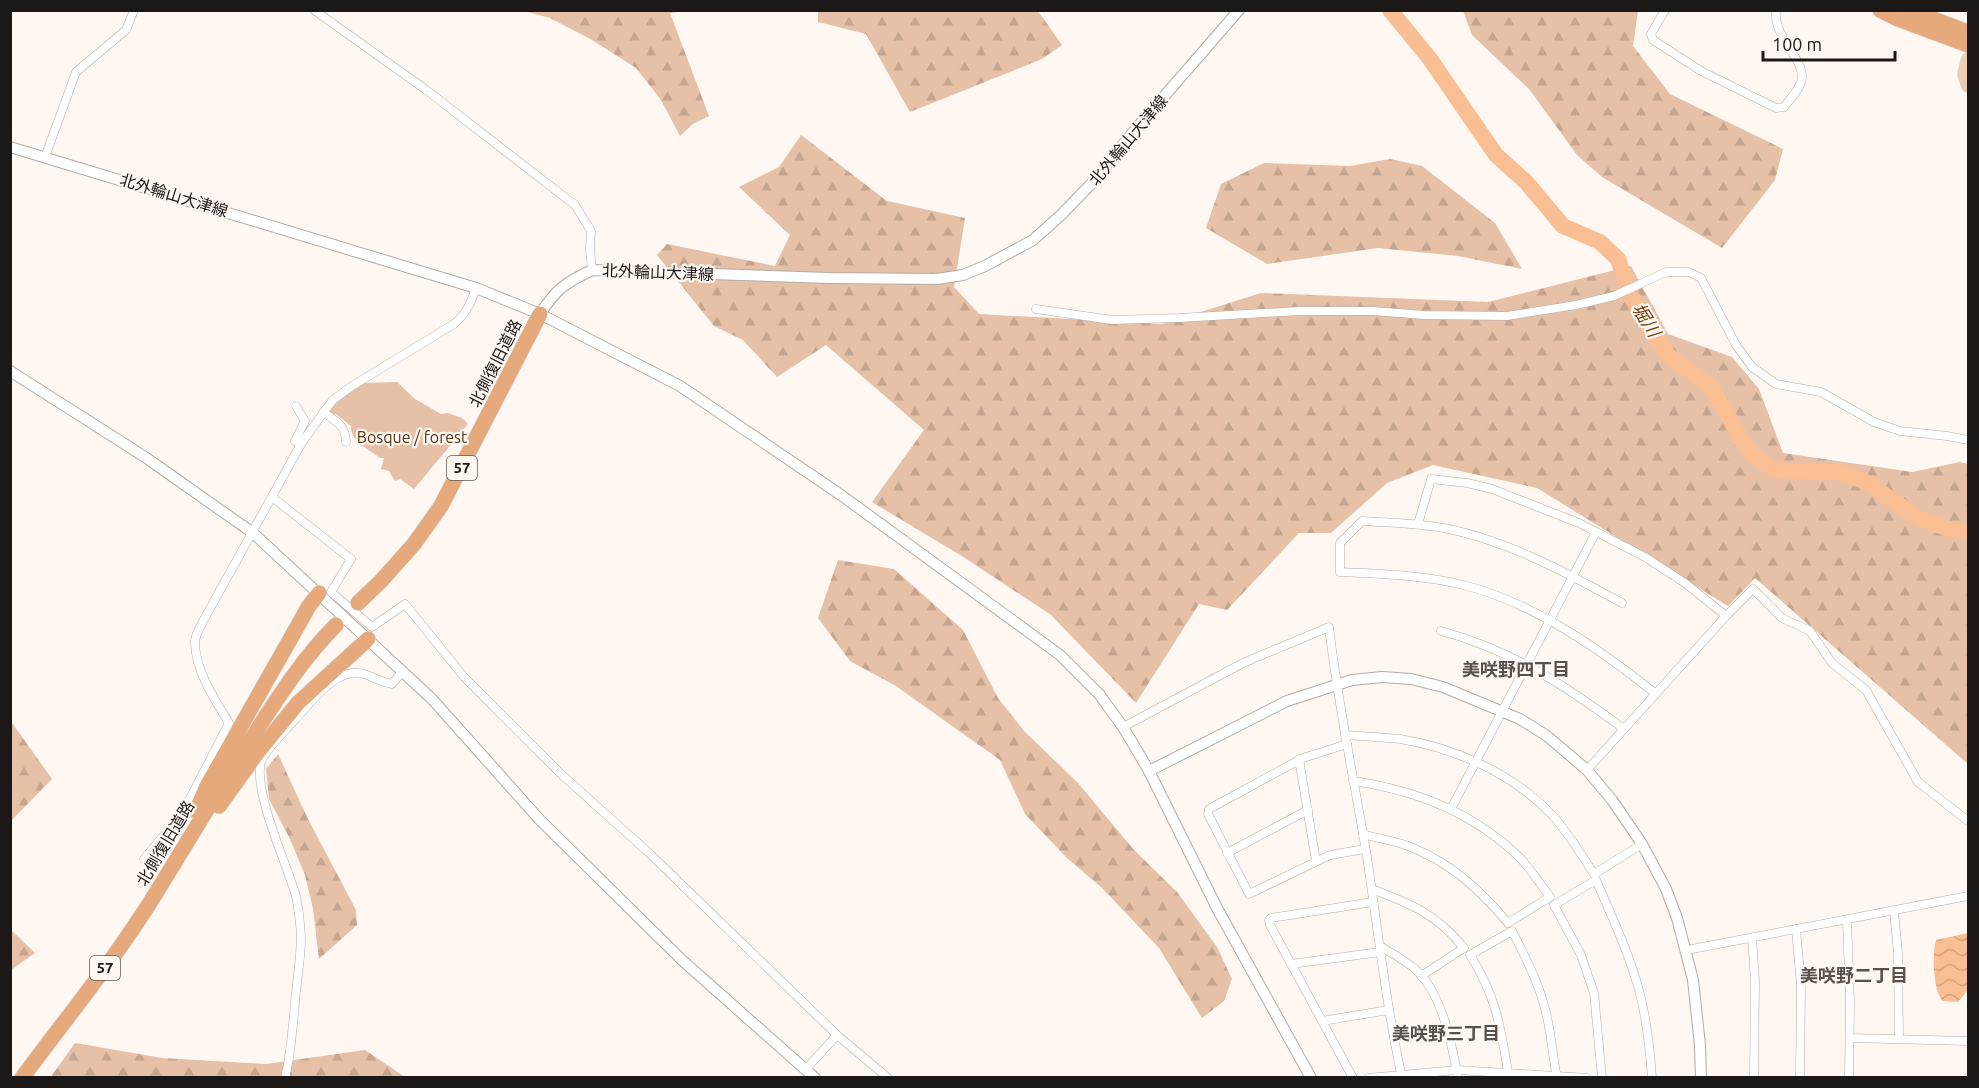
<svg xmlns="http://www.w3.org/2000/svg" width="1979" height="1088" viewBox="0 0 1979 1088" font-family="Ubuntu,'Noto Sans JP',sans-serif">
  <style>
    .forest { fill: url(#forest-firs) }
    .park { fill: #e6c1a7 }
    .water { fill: url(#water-waves) }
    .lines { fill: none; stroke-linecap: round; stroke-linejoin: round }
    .river { stroke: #f9be92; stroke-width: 16 }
    .street-casing { stroke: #b2aca7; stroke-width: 9 }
    .secondary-casing { stroke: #b2aca7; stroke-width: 12 }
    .primary-casing { stroke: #d6d5d5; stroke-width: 14 }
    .highway-casing { stroke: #d6d5d5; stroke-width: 16 }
    .street { stroke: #fff; stroke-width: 8 }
    .secondary { stroke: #fff; stroke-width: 10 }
    .primary { stroke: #efcbb0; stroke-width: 12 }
    .highway { stroke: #e5a97c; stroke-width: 15 }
    .labels { text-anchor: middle; stroke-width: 4.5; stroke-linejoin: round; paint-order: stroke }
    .shield { fill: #fef7f2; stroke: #5f5b59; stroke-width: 1.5 }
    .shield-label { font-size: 15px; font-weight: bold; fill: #1b1817 }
    .street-label { font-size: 16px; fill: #1b1817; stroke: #fef7f2 }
    .park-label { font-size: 16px; fill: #5b3413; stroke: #fef7f2 }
    .water-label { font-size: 18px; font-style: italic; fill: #723d08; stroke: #fef7f2 }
    .neighbourhood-label { font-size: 18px; font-weight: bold; fill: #56514d; stroke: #fef7f2 }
  </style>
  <defs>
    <pattern id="forest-firs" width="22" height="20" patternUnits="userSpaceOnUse" patternTransform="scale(1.5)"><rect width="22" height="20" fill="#e6c1a7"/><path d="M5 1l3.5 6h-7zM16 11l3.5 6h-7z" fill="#c5a58f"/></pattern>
    <pattern id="water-waves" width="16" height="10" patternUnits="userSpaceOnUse" patternTransform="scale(1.5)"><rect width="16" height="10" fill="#f9be92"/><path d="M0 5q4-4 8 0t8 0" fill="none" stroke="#d5a37d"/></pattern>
  </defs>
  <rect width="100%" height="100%" fill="#fef7f2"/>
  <g class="forest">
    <path d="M524 11H687L670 13 709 116 693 124 680 136 661 100 636 68 592 40 550 18Z"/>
    <path d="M818 11H1038L1062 45 1042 59 910 112 866 34 818 22Z"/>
    <path d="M1463 11H1638L1633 46 1670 94 1783 149 1775 180 1722 248 1602 177 1577 155 1529 89 1472 35Z"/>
    <path d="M801 135 887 201 965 218 954 287 979 314 1162 324 1261 293 1488 302 1631 266 1668 334 1732 357 1759 389 1783 453 1912 472 1960 462 1968 464V764L1755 578 1728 606 1537 488 1433 465 1387 483 1331 533H1299L1227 610 1199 604 1136 703 1051 615 965 558 872 502 924 430 826 345 777 377 743 340 714 326 657 255 667 244 775 266 790 235 739 187 779 167Z"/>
    <path d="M1390 159 1422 166 1495 223 1522 269 1458 256 1378 248 1267 264 1206 228 1221 184 1264 163 1350 166Z"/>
    <path d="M838 560 894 569 963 630 998 698 1024 731 1078 783 1134 850 1177 892 1217 947 1232 979 1224 1001 1202 1018 1159 948 1101 887 1067 858 1025 814 1000 760 896 686 850 661 818 618Z"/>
    <path d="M10 720 52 779 11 821H10Z"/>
    <path d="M278 754 307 817 356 910 357 925 319 959 313 909 305 875 290 839 269 799 266 769Z"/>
    <path d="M11 930 35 953 11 970H10Z"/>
    <path d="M75 1043 162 1058 266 1064 365 1050 405 1077 50 1078Z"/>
  </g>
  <path class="park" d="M397 382 415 399 441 414 448 413 462 418 468 424 414 489 400 479 395 481 389 471 381 469 384 458H380C368 448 351 443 351 426L336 414H319L323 406 361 383Z"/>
  <path class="water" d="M1968 933V990L1958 1002 1943 1001C1933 993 1932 953 1936 940Z"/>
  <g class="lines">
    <path class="river" d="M1390 10 1430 59 1496 155 1526 182 1563 226 1600 242 1618 259 1629 292 1650 329 1669 356 1710 386 1716 394 1739 436 1752 454 1773 470 1840 472 1866 482 1920 519 1949 529 1968 532"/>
    <g class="street-casing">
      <g id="street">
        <path d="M314 10 425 89 575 205 591 231 590 249 592 270"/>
        <path d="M1665 10 1651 34 1653 40 1701 71 1776 108 1784 107C1790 99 1801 88 1802 78 1803 57 1773 37 1776 10"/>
        <path d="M45 157 76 72 126 30 134 10"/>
        <path d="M1036 309 1112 320 1179 318 1299 311H1373L1424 315 1507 316 1576 305 1614 296 1666 272H1689L1701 278 1736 345 1752 367 1776 384 1821 392 1874 422 1900 431 1947 436 1968 440"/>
        <path d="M296 406 305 421 295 441 301 444"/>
        <path d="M323 412C336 421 346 426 346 442"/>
        <path d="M272 497 351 559 331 592 372 627 405 604 464 677 561 774 648 852 837 1035 888 1078"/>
        <path d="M1418 524 1431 479 1467 483 1492 489 1579 523 1645 557 1685 583 1726 616"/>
        <path d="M1622 603C1567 573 1510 542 1449 529 1420 523 1391 523 1362 521L1340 543V572C1382 574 1423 575 1463 585 1533 602 1601 650 1656 694"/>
        <path d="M1441 631C1512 650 1566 686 1624 729"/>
        <path d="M1123 727 1243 663 1329 627C1338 704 1354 780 1367 857 1378 930 1386 1005 1402 1078"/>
        <path d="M1345 735C1363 736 1382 737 1400 739 1455 748 1512 773 1551 814 1568 832 1581 854 1594 874L1642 844"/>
        <path d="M1347 744 1303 758 1209 809 1208 814 1249 894 1330 855 1365 849"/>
        <path d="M1299 759 1316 861"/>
        <path d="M1587 770 1726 616 1753 589 1782 618 1810 631 1832 663 1866 690 1918 782 1968 821"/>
        <path d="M1353 781C1415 790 1473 812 1519 857 1530 868 1540 884 1550 897L1508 923C1481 891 1452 864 1413 848 1398 841 1379 839 1363 834"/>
        <path d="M1451 809 1596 532"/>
        <path d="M1227 853 1308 810"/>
        <path d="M144 859 183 812 229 723C215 700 196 672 195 644 194 635 203 622 207 614L301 444 326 409 333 400 352 386 454 324C466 314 471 303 476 288"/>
        <path d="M1372 889C1411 904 1437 914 1464 948L1421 976"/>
        <path d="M1894 911 1898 953 1899 1039"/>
        <path d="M1847 920 1850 1002 1849 1078"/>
        <path d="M1796 929 1801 985 1800 1078"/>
        <path d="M1752 938 1755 981 1754 1078"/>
        <path d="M1380 946C1391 953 1405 960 1415 969 1442 993 1452 1044 1458 1078"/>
        <path d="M1687 950 1968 896"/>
        <path d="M1291 964 1380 952"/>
        <path d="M1322 1021 1389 1010"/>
        <path d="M1850 1038 1968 1041"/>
        <path d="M805 1070 837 1035"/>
        <path d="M285 1078C292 1049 293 1021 296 992 298 970 303 946 300 924 299 914 298 902 295 893 286 863 253 790 261 762 264 750 292 724 301 713 316 696 341 664 367 675 378 679 380 682 392 684L403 671"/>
        <path d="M1353 1078 1270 925 1269 920 1271 918 1373 902"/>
        <path d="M1368 1078 1457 1070 1587 1078"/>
        <path d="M1509 1078C1501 1030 1497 997 1470 955L1512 931C1527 960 1542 989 1548 1022 1552 1040 1553 1059 1557 1078"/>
        <path d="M1602 1078 1594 993 1581 955 1554 905 1596 880C1612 917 1630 955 1640 994 1647 1022 1650 1049 1652 1078"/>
      </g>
    </g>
    <g class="secondary-casing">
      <g id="secondary">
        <path d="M10 147 476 288 540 314 680 386 841 495 1060 655 1099 694 1123 727 1149 771 1217 908 1311 1078"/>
        <path d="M540 314C556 289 565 283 592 270L829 278 937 279 963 275 985 266 1033 240 1061 215 1092 183 1134 131 1239 10"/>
        <path d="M10 371 145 457 253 533 432 699 540 820 683 961 815 1078"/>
        <path d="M1149 771 1287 701 1352 680 1382 677 1411 679 1443 687 1520 719 1547 736 1587 770 1612 800 1642 844 1666 889 1677 918 1693 980 1700 1045 1701 1078"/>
      </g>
    </g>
    <g class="primary-casing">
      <path id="primary" d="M1968 59 1964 74 1968 86"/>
    </g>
    <g class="highway-casing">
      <g id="highway">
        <path d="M1880 10 1898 19 1968 45"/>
        <path d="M1909 10 1968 32"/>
        <path d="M358 603 381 581 414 544 441 506 540 314"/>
        <path d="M219 806 258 752 298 703 368 639"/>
        <path d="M196 811 207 786 309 606 319 593"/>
        <path d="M22 1078C67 1017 116 958 156 893 187 843 217 792 249 742 276 701 301 660 336 625"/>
      </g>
    </g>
    <use href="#street" class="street"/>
    <use href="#secondary" class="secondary"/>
    <use href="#primary" class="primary"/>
    <use href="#highway" class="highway"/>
  </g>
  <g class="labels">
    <g class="shield">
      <rect x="447" y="456" width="30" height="24" rx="4.5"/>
      <rect x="90" y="956" width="30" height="24" rx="4.5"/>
    </g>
    <g class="shield-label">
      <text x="462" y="473">57</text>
      <text x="105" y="973">57</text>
    </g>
    <g class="street-label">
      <text transform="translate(1128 140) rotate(-50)" y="6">北外輪山大津線</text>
      <text transform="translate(174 195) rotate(17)" y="6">北外輪山大津線</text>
      <text transform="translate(658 272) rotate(2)" y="6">北外輪山大津線</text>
      <text transform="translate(495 363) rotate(-63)" y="6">北側復旧道路</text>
      <text transform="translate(165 843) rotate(-59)" y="6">北側復旧道路</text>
    </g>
    <g class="park-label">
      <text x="412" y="443">Bosque / forest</text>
    </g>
    <g class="water-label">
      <text transform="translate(1646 320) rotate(58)" y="6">堀川</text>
    </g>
    <g class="neighbourhood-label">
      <text x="1516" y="676">美咲野四丁目</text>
      <text x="1854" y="982">美咲野二丁目</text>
      <text x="1446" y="1040">美咲野三丁目</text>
    </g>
  </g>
  <rect width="1979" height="1088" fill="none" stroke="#1b1817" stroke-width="24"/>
  <path d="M1763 51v9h132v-9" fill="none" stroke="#1b1817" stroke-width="3"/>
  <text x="1772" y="51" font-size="18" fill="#1b1817" stroke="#fef7f2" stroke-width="4.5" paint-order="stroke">100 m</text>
</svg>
